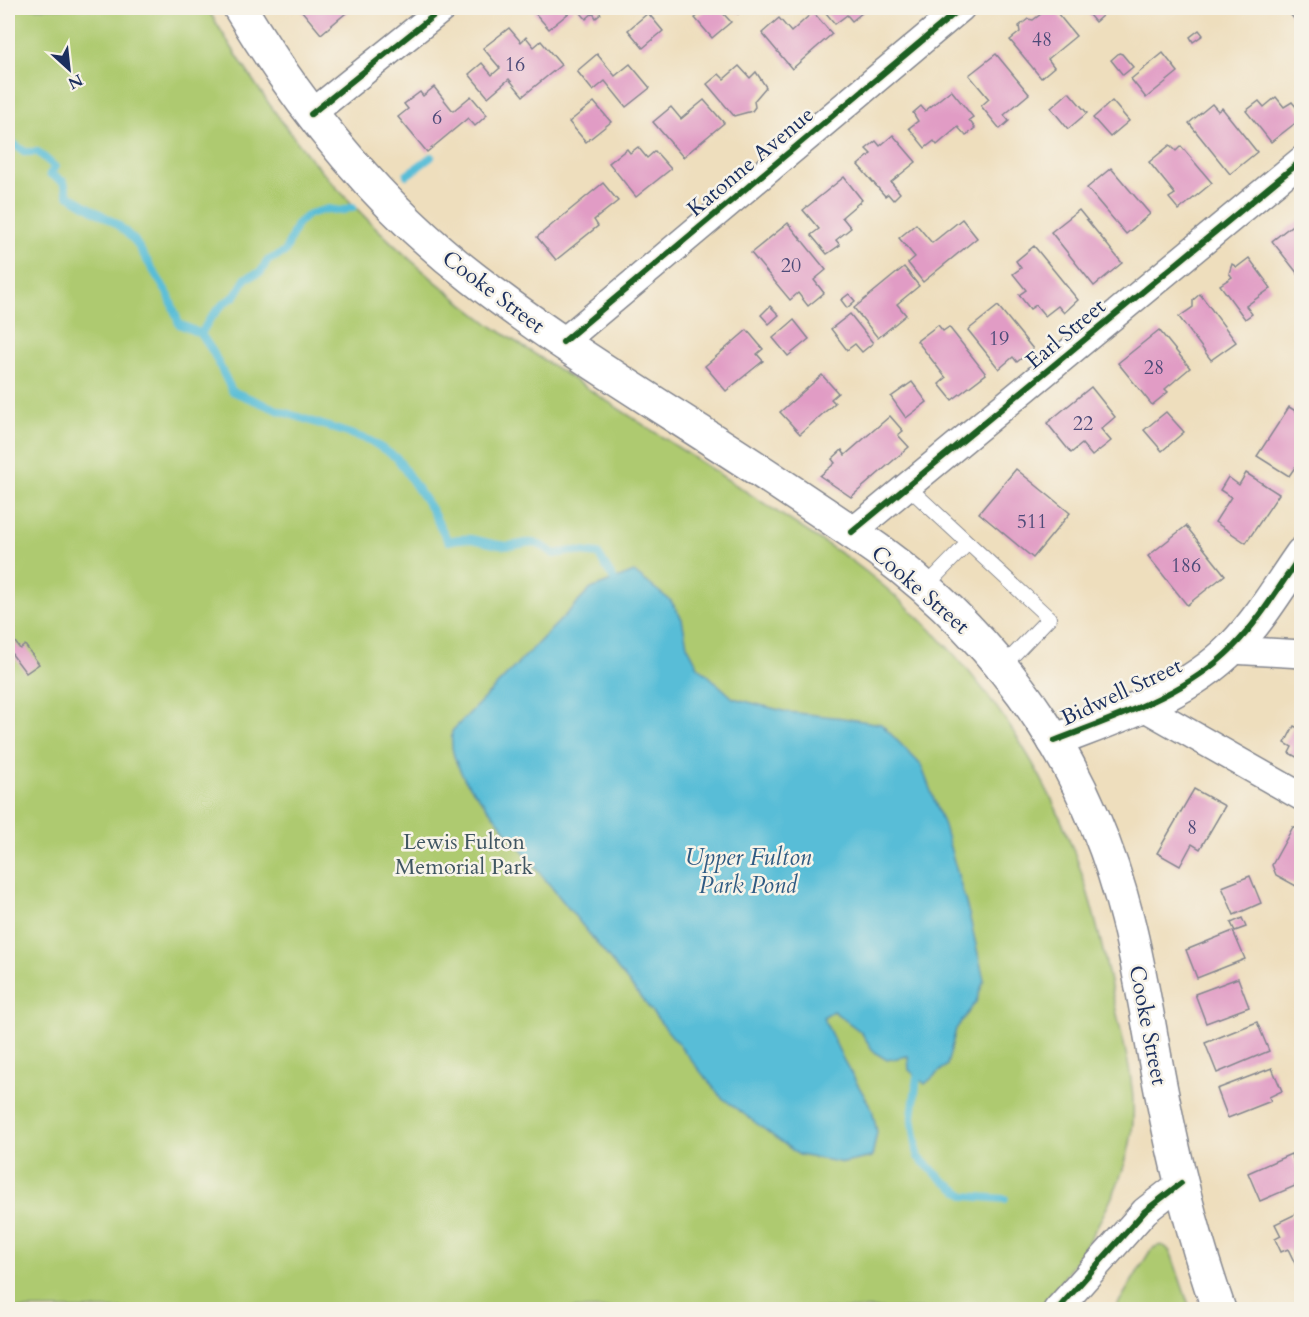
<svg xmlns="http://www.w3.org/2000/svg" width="1309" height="1317" viewBox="0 0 1309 1317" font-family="Cardo,serif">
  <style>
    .green { fill: #aeca70; stroke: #647c67; stroke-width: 1.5 }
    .water { fill: #59bdd7; stroke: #3a769a; stroke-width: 1.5 }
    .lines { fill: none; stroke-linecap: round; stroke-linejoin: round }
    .stream { stroke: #59bdd7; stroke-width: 8 }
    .building { fill: #e19cc5 }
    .service-casing { stroke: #84868e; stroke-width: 16 }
    .minor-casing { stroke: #84868e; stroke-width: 30 }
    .tertiary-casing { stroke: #84868e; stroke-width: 36 }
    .secondary-casing { stroke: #84868e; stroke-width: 36 }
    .service { stroke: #fff; stroke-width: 14 }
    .minor { stroke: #fff; stroke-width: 27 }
    .tertiary { stroke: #fff; stroke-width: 33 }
    .secondary { stroke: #fff; stroke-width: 33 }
    .cycleway-casing { stroke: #f7f3e8; stroke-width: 10 }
    .cycleway { stroke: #1b5e20; stroke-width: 6 }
    .labels { text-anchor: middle; stroke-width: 5; stroke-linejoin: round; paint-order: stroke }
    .number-label { font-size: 20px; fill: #4c4a78 }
    .street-label { font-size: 22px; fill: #1b2f5e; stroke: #f7f3e8 }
    .park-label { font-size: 22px; fill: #405662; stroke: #f7f3e8 }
    .water-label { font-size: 24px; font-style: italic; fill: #2e5a82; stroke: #f7f3e8 }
  </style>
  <rect width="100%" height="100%" fill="#f7f3e8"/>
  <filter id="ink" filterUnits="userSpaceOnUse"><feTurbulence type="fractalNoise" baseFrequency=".0167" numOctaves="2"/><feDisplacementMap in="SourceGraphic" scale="12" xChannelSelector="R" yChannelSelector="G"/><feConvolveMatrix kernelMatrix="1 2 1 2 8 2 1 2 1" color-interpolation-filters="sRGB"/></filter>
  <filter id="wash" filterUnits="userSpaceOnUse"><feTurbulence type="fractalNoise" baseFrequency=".008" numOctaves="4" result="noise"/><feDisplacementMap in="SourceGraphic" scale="24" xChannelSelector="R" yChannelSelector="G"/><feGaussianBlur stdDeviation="1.35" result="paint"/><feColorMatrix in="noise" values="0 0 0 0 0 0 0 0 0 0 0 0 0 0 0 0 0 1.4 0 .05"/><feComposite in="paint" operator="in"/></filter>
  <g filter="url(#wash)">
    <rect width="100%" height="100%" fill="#eedebd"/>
    <g class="green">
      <path d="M8 8H207C239 60 272 112 311 159 365 222 426 277 493 327L848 558C950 633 1033 737 1076 857 1093 904 1104 952 1114 1001 1123 1043 1138 1088 1132 1131 1125 1190 1078 1265 1038 1309H8Z"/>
      <path d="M1161 1245 1167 1248 1171 1253 1190 1309H1115L1150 1251 1155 1247Z"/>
    </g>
    <path class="water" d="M634 572 671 601 682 619 687 645 698 666 733 698 787 712 843 718 881 724 921 765 944 826 969 914 984 980 976 1002 956 1029 947 1065 925 1084 909 1070 908 1056 887 1060 874 1052 861 1032 833 1011 823 1017 844 1061 872 1109 877 1132 872 1157 844 1163 799 1155 721 1097 465 780C455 761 450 752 452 731L591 589Z"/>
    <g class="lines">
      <g class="stream">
        <path d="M8 140 25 152H38L55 167 50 174 64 182 68 195 117 224 135 241 169 296 179 324 201 334 213 352 232 391 280 411 369 440 397 458 431 509 448 541C473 535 477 542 500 545 524 550 526 532 554 554L573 551 598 554 614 580"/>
        <path d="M407 175 431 157"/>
        <path d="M201 334 209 320 224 303 235 296 246 278 261 272 267 261 285 252 297 224 309 214 328 209 341 211 353 207"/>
        <path d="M917 1078 912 1117 918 1157 945 1182 966 1196 1005 1199"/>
      </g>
    </g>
    <g id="blocks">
      <g class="building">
        <path d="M304 8H352L321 34 301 10Z"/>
        <path d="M539 8H575L549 29 534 12Z"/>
        <path d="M577 8H596L601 14 596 18 593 13 586 19Z"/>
        <path d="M708 8H718L731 22 712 38 695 18Z"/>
        <path d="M733 8H746L738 14Z"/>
        <path d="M822 8H868L852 21 847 15 835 24Z"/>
        <path d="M1049 8H1053L1076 36 1048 59 1054 67 1041 78 1010 40 1020 32 1019 26 1028 19 1033 20Z"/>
        <path d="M1083 8H1106L1103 10V15L1095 22Z"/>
        <path d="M1296 8H1302V28L1289 13Z"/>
        <path d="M813 12 832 34 792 69 762 33 779 18 791 32Z"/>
        <path d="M648 13 663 31 643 48 628 30Z"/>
        <path d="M509 28 521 42 526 37 534 47 541 41 561 65 523 96 509 79 488 97 469 74 482 63 492 75 500 68 483 48Z"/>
        <path d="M1199 30 1203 35 1193 42 1190 37Z"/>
        <path d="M1119 53 1122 54 1133 67 1123 75 1111 60Z"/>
        <path d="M1163 53 1178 72 1146 98 1131 79Z"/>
        <path d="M597 54 615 76 630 64 650 88 626 107 605 81 593 91 577 71Z"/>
        <path d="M996 54 1029 94 1004 115 1009 121 1000 129 981 106 989 99 969 75Z"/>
        <path d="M739 66 750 78 756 72 766 87 754 101 755 107 752 111 734 116 707 84 719 74 724 79Z"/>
        <path d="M434 87 453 111 471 96 487 115 475 126 468 118 427 152 398 117 408 109 404 104 420 92 423 96Z"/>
        <path d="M951 90 973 117 969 120 975 128 966 136 958 127 937 145 934 141 925 148 909 128 918 121 913 113 921 106 925 111Z"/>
        <path d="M1069 92 1087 113 1068 129 1051 108Z"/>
        <path d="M1276 97 1284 107 1292 102 1302 114V118L1271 142 1246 111 1259 101 1264 107Z"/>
        <path d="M704 100 724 123 683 157 653 122 671 107 681 119Z"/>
        <path d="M1112 101 1129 121 1110 137 1093 118Z"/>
        <path d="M594 102 611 122 586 142 569 122Z"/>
        <path d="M1212 104 1218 111 1222 108 1257 152 1230 174 1189 123Z"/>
        <path d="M893 135 916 162 891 182 900 193 893 200 888 194 885 196 858 165 871 154 866 149 876 141 880 146Z"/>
        <path d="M1170 145 1176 151 1181 146 1212 183 1179 210 1169 198 1175 194 1149 162Z"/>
        <path d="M638 147 647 158 655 151 671 169 636 197 609 163 627 149 630 153Z"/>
        <path d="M1111 168 1150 214 1126 234 1087 188Z"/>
        <path d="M844 177 862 200 842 217 851 228 836 240 840 245 827 254 811 235 819 229 803 210Z"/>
        <path d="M603 183 618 201 594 220 598 226 556 260 537 237Z"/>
        <path d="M1079 210 1122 263 1094 286 1051 232Z"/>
        <path d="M962 219 977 238 923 282 908 263 915 257 899 238 916 224 932 243Z"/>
        <path d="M1300 219 1302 222V279L1272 241Z"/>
        <path d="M788 223 826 270 814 280 824 293 808 306 798 293 790 300 751 253Z"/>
        <path d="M1034 246 1078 300 1064 313 1058 306 1045 316 1036 305 1030 309 1019 295 1026 290 1013 274 1021 268 1016 261Z"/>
        <path d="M1249 258 1271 288 1246 306 1252 314 1245 319 1220 285 1232 277 1229 273 1232 264 1237 267Z"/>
        <path d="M904 267 919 286 897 304 906 315 878 338 854 308Z"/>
        <path d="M849 294 855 301 847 308 841 300Z"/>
        <path d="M1200 294 1236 342 1211 360 1179 317 1193 307V300Z"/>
        <path d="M770 306 779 315 769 324 761 315Z"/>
        <path d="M998 306 1033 349 1017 362 1013 357 999 369 968 330Z"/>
        <path d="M850 314 873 343 862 352 855 344 847 350 831 329Z"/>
        <path d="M794 320 809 339 788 356 773 338Z"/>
        <path d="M938 325 943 331 949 327 986 374 952 400 939 384 946 378 917 341Z"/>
        <path d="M747 330 763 349 757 354 763 361 726 391 705 366Z"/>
        <path d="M1159 330 1190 368 1165 389 1168 392 1152 405 1118 363Z"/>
        <path d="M822 375 838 393 831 399 835 403 800 434 780 412Z"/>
        <path d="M912 382 927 402 906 418 891 397Z"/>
        <path d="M1091 387 1115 417 1101 429 1111 441 1092 456 1082 444 1071 453 1047 423Z"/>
        <path d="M1289 407 1302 415V457L1289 476 1257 456Z"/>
        <path d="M1166 412 1184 432 1162 451 1144 430Z"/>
        <path d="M890 416 903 431 898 435 909 447 851 497 820 476 835 463 832 459 842 450 845 455Z"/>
        <path d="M1016 469 1070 513 1033 558 979 513Z"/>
        <path d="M1246 473 1279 494 1246 543 1215 522 1231 497 1220 490 1228 477 1239 485Z"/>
        <path d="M1186 526 1225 575 1187 605 1148 556Z"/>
        <path d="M8 632 20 649 25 645 39 664 26 673 11 653 8 656Z"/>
        <path d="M1302 725V760L1289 753 1292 747 1285 743 1294 726 1300 729Z"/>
        <path d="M1194 789 1225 806 1200 849 1192 844 1180 866 1157 853Z"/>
        <path d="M1293 827 1302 832V880L1300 879 1296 886 1276 875 1272 865Z"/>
        <path d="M1250 876 1261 903 1234 915 1222 887Z"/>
        <path d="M1242 918 1246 927 1235 931 1231 923Z"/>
        <path d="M1233 931 1245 959 1197 978 1186 950Z"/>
        <path d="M1238 978 1249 1007 1206 1023 1195 994Z"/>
        <path d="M1257 1022 1269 1051 1217 1073 1205 1043Z"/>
        <path d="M1272 1068 1282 1091 1269 1097 1271 1101 1228 1118 1217 1089Z"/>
        <path d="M1291 1154 1302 1178V1183L1260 1201 1248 1173Z"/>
        <path d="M1302 1211V1278L1288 1249 1281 1252 1275 1239 1281 1236 1275 1224Z"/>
      </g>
    </g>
  </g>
  <g filter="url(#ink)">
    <use href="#blocks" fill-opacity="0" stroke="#84868e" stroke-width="1.5"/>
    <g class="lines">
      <g class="service-casing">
        <g id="service">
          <path d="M908 487 1049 618 1001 668"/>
          <path d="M924 588 968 543"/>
        </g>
      </g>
      <g class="minor-casing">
        <g id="minor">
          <path d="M311 114 443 8"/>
          <path d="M563 342 961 8"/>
          <path d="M852 532 1302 160"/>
          <path d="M1231 650 1302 654"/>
          <path d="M1142 706 1302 797"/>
          <path d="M1057 1310 1145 1211 1181 1183"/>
        </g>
      </g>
      <g class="tertiary-casing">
        <path id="tertiary" d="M1054 741C1115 717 1186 695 1233 647 1260 620 1280 585 1302 554"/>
      </g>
      <g class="secondary-casing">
        <path id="secondary" d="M240 8C302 110 377 204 473 278 572 355 682 418 786 488 816 508 848 529 878 550 942 597 999 656 1043 723 1081 781 1110 850 1127 918 1142 976 1150 1036 1162 1095 1176 1167 1194 1239 1219 1310"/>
      </g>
      <use href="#service" class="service"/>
      <use href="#minor" class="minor"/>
      <use href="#tertiary" class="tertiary"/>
      <use href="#secondary" class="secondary"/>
      <g class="cycleway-casing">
        <g id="cycleway">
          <path d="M311 114 443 8"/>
          <path d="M563 342 961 8"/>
          <path d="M852 532 1302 160"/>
          <path d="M1054 741C1115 717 1186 695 1233 647 1260 620 1280 585 1302 554"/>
          <path d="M1057 1310 1145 1211 1181 1183"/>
        </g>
      </g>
      <use href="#cycleway" class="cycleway"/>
    </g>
  </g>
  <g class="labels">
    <g class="number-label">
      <text x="1042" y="46">48</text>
      <text x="515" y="71">16</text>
      <text x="437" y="124">6</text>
      <text x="791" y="272">20</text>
      <text x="999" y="345">19</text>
      <text x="1154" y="374">28</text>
      <text x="1083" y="430">22</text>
      <text x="1032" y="528">511</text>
      <text x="1186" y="572">186</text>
      <text x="1192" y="834">8</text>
    </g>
    <g class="street-label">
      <text transform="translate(750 161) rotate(-40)" y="8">Katonne Avenue</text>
      <text transform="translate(494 291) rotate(37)" y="8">Cooke Street</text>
      <text transform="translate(1065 333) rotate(-40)" y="8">Earl Street</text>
      <text transform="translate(921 589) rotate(41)" y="8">Cooke Street</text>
      <text transform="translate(1121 691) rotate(-25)" y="8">Bidwell Street</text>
      <text transform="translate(1149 1025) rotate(79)" y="8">Cooke Street</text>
    </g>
    <g class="park-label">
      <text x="464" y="849">Lewis Fulton<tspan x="464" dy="25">Memorial Park</tspan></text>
    </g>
    <g class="water-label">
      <text x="748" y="865">Upper Fulton<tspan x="748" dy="28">Park Pond</tspan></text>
    </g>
  </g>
  <rect width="1309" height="1317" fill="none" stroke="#f7f3e8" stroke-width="30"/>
  <g transform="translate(69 69) rotate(153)" stroke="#f7f3e8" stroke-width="4.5" paint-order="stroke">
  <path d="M0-4.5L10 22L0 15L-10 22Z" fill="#1b2f5e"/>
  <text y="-9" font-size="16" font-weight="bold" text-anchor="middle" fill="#1b2f5e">N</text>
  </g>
</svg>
